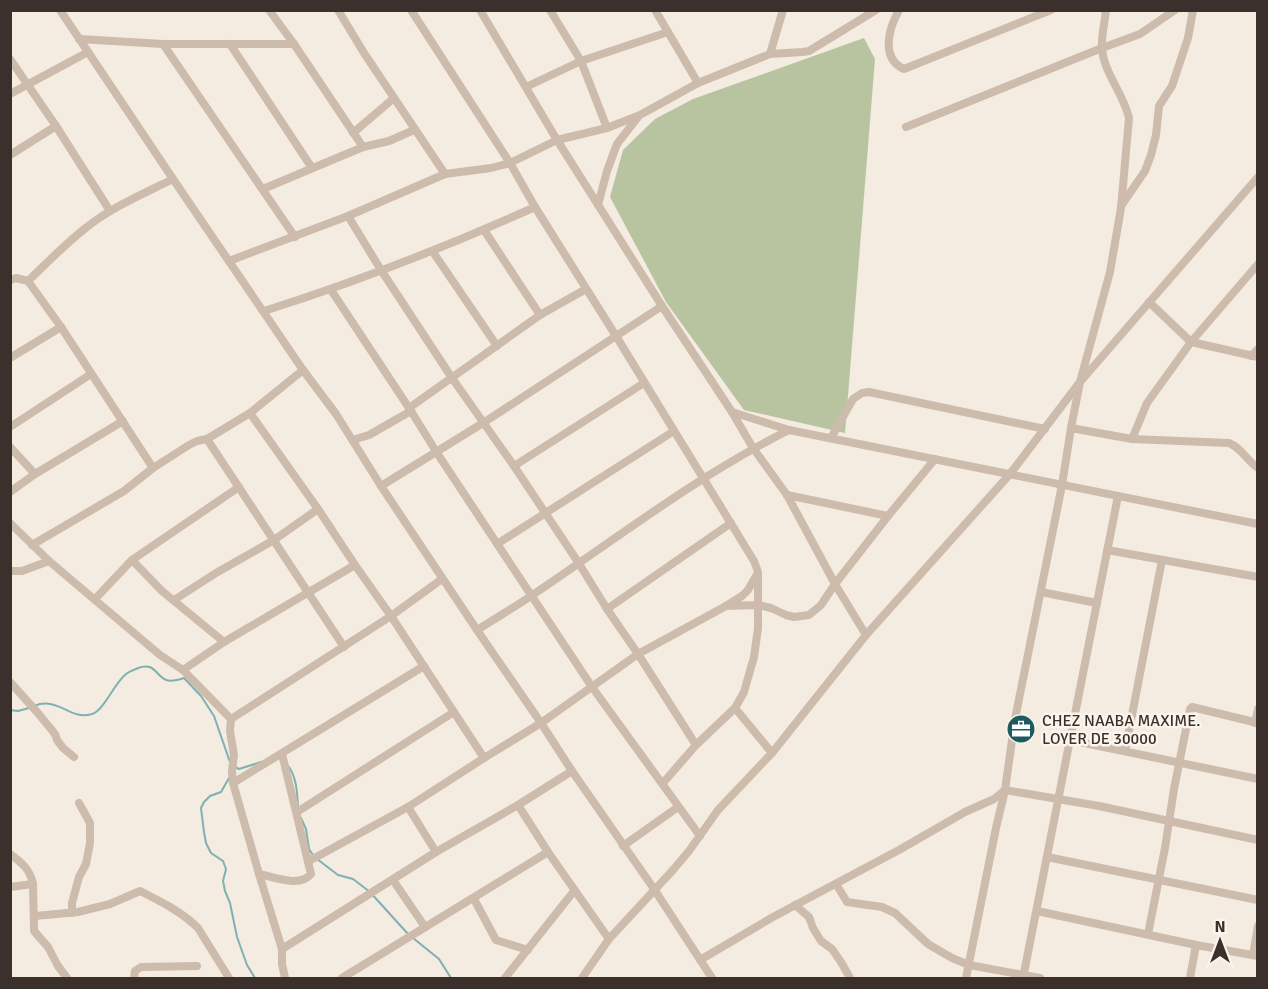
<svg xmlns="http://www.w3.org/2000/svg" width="1268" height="989" viewBox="0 0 1268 989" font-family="Signika,sans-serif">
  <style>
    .green { fill: #b8c4a0 }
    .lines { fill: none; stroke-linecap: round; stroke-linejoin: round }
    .stream { stroke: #7fb0b2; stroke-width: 2 }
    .minor { stroke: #cdbbac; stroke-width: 8 }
    .labels { text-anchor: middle; stroke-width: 5; stroke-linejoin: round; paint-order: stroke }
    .poi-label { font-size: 16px; fill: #3b302b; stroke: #fbf5ee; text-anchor: start }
  </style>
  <rect width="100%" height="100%" fill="#f4ebe1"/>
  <path class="green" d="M864 38 875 59 845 433 744 410 666 302 610 197 623 150 655 119 693 99Z"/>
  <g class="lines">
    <g class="stream">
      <path d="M34 706C59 696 70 721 92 714 104 710 114 684 125 675 128 672 134 670 138 668 155 662 155 675 166 680 172 682 178 680 184 678L201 696 214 716 231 765"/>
      <path d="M10 710 18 711 29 708"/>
      <path d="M235 767 239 769 261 762"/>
      <path d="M289 767C297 779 297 793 298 807"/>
      <path d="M229 778 221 792 210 796 204 802 201 808 204 832 206 843 211 853 223 861 226 869 223 881 225 891 230 903 237 937 247 965 255 978"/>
      <path d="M301 818 306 829 309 849 313 855"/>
      <path d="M317 859 338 875 353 879 370 892 408 934"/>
      <path d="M413 938 439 959 451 978"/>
    </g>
    <g class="minor">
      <path d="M60 10 173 179 303 370 336 414 381 486 477 630 541 723 572 771 654 889 712 978"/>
      <path d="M269 10 294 44 363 147"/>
      <path d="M338 10 364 53 445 174"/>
      <path d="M411 10 510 163 535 207 616 336 754 561 758 572V628L754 657 744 692 735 708 696 745 663 783"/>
      <path d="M480 10 557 140 662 306 732 412 753 448 787 495 835 584 866 635"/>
      <path d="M550 10 581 61 607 128"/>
      <path d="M655 10 698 83"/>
      <path d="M899 10C889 28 880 58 904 69L1051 10"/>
      <path d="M79 39 163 44H294"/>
      <path d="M163 44 295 237"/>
      <path d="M230 44 312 168"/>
      <path d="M770 54 783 10"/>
      <path d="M10 59 56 126 110 211"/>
      <path d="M526 87 581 61 668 32"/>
      <path d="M10 94 88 52"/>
      <path d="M906 127 1102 48 1140 34 1175 10"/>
      <path d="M353 133 394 98"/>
      <path d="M10 155 56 126"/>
      <path d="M263 189 363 147 389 141 414 130"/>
      <path d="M598 205 607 171 617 144 638 117"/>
      <path d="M1121 206 1145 171 1151 155 1156 135 1159 106 1172 86 1188 38 1193 10"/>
      <path d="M348 216 381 270 452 378 514 466 578 562 607 609 638 654 696 745"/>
      <path d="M484 230 540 315"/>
      <path d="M433 252 497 346"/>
      <path d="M229 261 348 216 445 174 491 168 510 163 557 140 607 128 640 115 698 83 770 54 803 52 809 51 876 10"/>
      <path d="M10 280 16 278 28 281 61 327 153 468"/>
      <path d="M28 281C47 263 66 243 87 227 112 207 143 194 173 179"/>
      <path d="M331 290 411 411 437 453 592 687 700 836"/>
      <path d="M1149 302 1191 342 1258 357"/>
      <path d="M264 311C356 282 446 247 535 207"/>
      <path d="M1251 356 1258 349"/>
      <path d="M10 358 61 327"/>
      <path d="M409 408 540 315 586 289"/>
      <path d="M732 412 789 430 1258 524"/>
      <path d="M250 413 318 509 355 565 391 616 484 758"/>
      <path d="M10 427 91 374"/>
      <path d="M1071 428 1132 439 1229 443C1243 449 1246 460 1258 468"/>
      <path d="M831 438 853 399 862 393 869 392 1045 429"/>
      <path d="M207 439 344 647"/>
      <path d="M1132 439 1147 403 1191 342 1258 264"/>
      <path d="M353 440 369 435 411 411"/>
      <path d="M10 447 35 474 123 421"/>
      <path d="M514 466 644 383"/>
      <path d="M381 486 483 423 662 306"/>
      <path d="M10 492 35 474"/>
      <path d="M787 495 888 516"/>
      <path d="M10 523 49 561 160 655 183 670 231 719 230 731 234 755 232 771 233 783 259 874 282 949V964L285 978"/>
      <path d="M497 544 674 431"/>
      <path d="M32 545 124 491 153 468 189 445 197 441 207 439 250 413 303 370"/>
      <path d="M1107 550 1258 577"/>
      <path d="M132 560 162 591 224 642"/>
      <path d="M10 571H22L49 561"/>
      <path d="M1041 592 1097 603"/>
      <path d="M95 599 132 560 239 487"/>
      <path d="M174 600 216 573 274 540 318 509"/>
      <path d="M726 606 758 605 771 608 786 615 794 617 809 615 821 605 835 584 888 516 935 459"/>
      <path d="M607 609 731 523"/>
      <path d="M477 630C495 619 513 608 531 596 616 539 697 476 789 430"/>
      <path d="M183 670 224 642 355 565"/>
      <path d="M10 682 37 712 55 734 57 740 63 748 74 757"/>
      <path d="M735 708 772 753"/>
      <path d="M231 719 391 616 442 579"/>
      <path d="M1255 723 1258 709"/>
      <path d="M1070 740 1258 779"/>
      <path d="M1125 751 1162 560"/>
      <path d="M572 771 518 805 548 852 609 939"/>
      <path d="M233 783 424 666"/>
      <path d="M408 807 436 852"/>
      <path d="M297 812 454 712"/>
      <path d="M623 846 678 807"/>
      <path d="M10 854C22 863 30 869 33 884L34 931 48 947 58 966 67 978"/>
      <path d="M1047 857 1258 900"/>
      <path d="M309 861 408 807 484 758 541 723 638 654 726 606 742 596 748 590 756 576"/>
      <path d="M259 874C274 877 300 888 311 874L282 754"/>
      <path d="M393 880 425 927"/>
      <path d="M836 884 847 902 882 907 895 913 928 944 952 958 969 965 1040 978"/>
      <path d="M10 887 33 884"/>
      <path d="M474 899 496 940 528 950"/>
      <path d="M795 905 809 917 813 928 821 941 832 949 841 962 850 978"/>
      <path d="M1037 911 1196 945 1258 956"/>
      <path d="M72 913V903L79 877 86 864 90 843V823L79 803"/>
      <path d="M35 916 78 912 110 904 140 891C160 901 182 912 198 928L229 978"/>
      <path d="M1148 934 1165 848 1174 789 1190 709 1192 707 1258 723"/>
      <path d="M282 949 436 852 518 805"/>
      <path d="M1253 955 1258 926"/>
      <path d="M700 960 773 917 899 850 965 812 994 799 1005 790 1099 806 1258 840"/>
      <path d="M134 978 135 971 141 967 197 966"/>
      <path d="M342 978 548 852"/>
      <path d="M505 978 574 891"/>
      <path d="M582 978 609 939 673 870 689 851 718 810 772 753 866 635 1010 474 1080 382 1258 177"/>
      <path d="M966 978 996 828 1005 790 1015 719 1062 485 1071 428 1080 382 1110 272 1121 208 1129 118C1124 95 1103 71 1102 48 1101 36 1105 22 1106 10"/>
      <path d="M1023 978 1118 496"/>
      <path d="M1190 978 1196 945"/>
    </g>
  </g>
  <defs>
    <g id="office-disc" transform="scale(1.5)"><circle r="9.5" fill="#1f5a5e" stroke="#fbf5ee"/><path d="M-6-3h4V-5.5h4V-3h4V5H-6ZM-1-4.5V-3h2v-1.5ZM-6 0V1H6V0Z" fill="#fff"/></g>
  </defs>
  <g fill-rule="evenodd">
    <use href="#office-disc" x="1021" y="729"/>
  </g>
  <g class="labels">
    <g class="poi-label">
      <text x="1042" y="726">CHEZ NAABA MAXIME.<tspan x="1042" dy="18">LOYER DE 30000</tspan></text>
    </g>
  </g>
  <rect width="1268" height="989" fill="none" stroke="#3b302b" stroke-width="24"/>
  <g transform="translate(1220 941)" stroke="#fbf5ee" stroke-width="4.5" paint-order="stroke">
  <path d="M0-4.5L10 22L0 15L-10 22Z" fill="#3b302b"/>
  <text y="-9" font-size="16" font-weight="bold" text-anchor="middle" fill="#3b302b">N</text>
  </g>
</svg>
